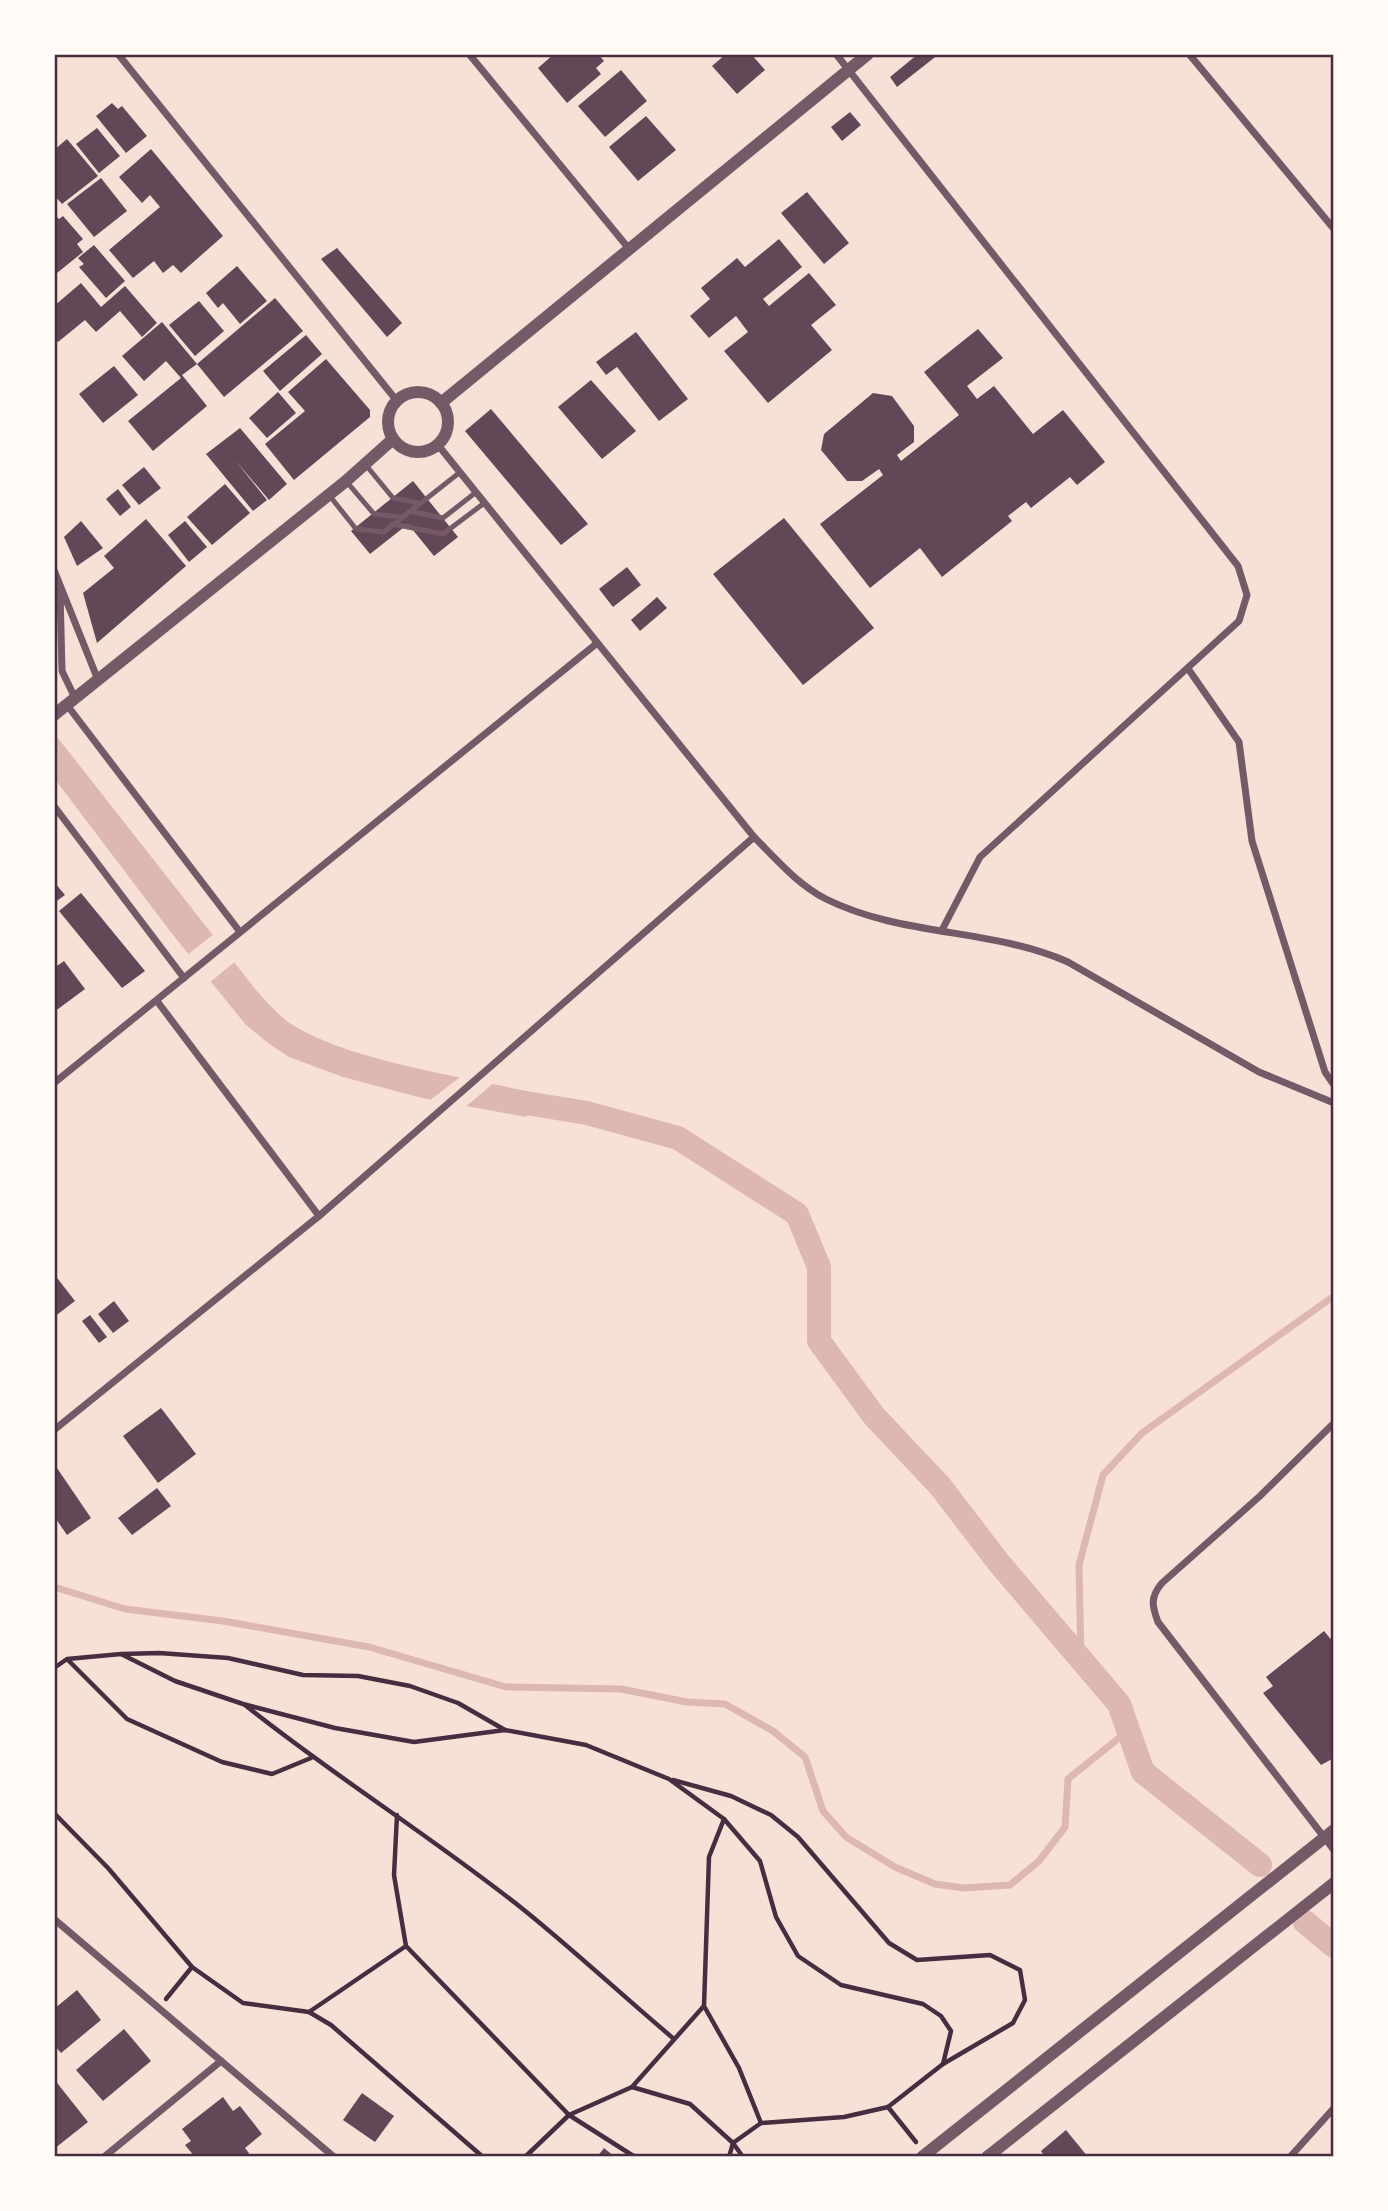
<svg xmlns="http://www.w3.org/2000/svg" width="1388" height="2211" viewBox="0 0 1388 2211" font-family="'IBM Plex Serif',serif">
  <style>
    .water { fill: #dcb8b0 }
    .pier { fill: #f7e1d7 }
    .lines { fill: none; stroke-linecap: round; stroke-linejoin: round }
    .stream { stroke: #dcb8b0; stroke-width: 7 }
    .canal { stroke: #dcb8b0; stroke-width: 24 }
    .building { fill: #644757 }
    .path { stroke: #4a2c40; stroke-width: 4.5 }
    .service { stroke: #755966; stroke-width: 5 }
    .minor { stroke: #755966; stroke-width: 7 }
    .tertiary { stroke: #755966; stroke-width: 12 }
    .neatline { fill: none; stroke: #4a2c40; stroke-width: 2.5 }
  </style>
  <rect width="100%" height="100%" fill="#f7e1d7"/>
  <path class="water" d="M54 733 256 990C267 1002 278 1015 291 1024 349 1061 461 1076 530 1092L526 1117 422 1098 343 1077 289 1057 268 1043 246 1025 173 935 54 778Z"/>
  <g class="pier">
    <path d="M214 934 236 961 209 983 186 956Z"/>
    <path d="M464 1074 496 1081 463 1109 429 1101Z"/>
  </g>
  <g class="lines">
    <g class="stream">
      <path d="M54 1587 125 1609 223 1621 369 1647 506 1687 621 1689 687 1702 725 1704 773 1731 805 1757 823 1811 846 1837 895 1867 935 1884 964 1888 1010 1885 1039 1861 1065 1827 1068 1779 1119 1738 1132 1740"/>
      <path d="M1081 1661 1079 1565 1103 1475 1142 1433 1334 1296"/>
    </g>
    <g class="canal">
      <path d="M495 1098 587 1113 678 1138 797 1214 819 1267V1341L874 1416 940 1486 999 1563 1119 1704 1143 1772 1260 1865"/>
      <path d="M1305 1922 1334 1946"/>
    </g>
  </g>
  <g class="building">
    <path d="M554 54H598L604 61 596 68 601 74 567 103 538 68Z"/>
    <path d="M726 54H751L765 70 737 94 712 66Z"/>
    <path d="M918 54H939L897 87 890 77Z"/>
    <path d="M621 70 647 101 605 137 578 106Z"/>
    <path d="M112 103 118 109 122 106 147 136 126 153 96 116Z"/>
    <path d="M850 112 861 125 842 141 831 127Z"/>
    <path d="M646 116 676 150 638 181 609 147Z"/>
    <path d="M97 128 120 156 99 173 76 144Z"/>
    <path d="M67 139 98 176 62 204 54 195V150Z"/>
    <path d="M151 149 223 236 181 273 173 265 163 273 154 261 133 278 109 250 160 207 150 195 142 203 119 177Z"/>
    <path d="M101 178 127 211 94 237 67 204Z"/>
    <path d="M807 192 849 243 824 264 781 213Z"/>
    <path d="M54 214 59 219 63 216 83 239 77 244 83 252 57 273 54 269Z"/>
    <path d="M779 239 802 267 763 299 769 306 809 273 836 305 811 325 832 350 768 403 724 351 748 332 736 316 709 338 690 316 710 299 701 288 737 258 745 267Z"/>
    <path d="M94 245 125 281 106 298 79 267 84 264 78 258Z"/>
    <path d="M337 248 402 323 387 337 321 259Z"/>
    <path d="M237 266 267 301 240 324 223 303 218 308 206 293Z"/>
    <path d="M81 283 101 307 125 286 157 323 142 337 120 311 96 332 85 320 58 342 54 338V306Z"/>
    <path d="M275 298 303 331 224 397 197 364Z"/>
    <path d="M199 301 224 331 195 356 169 325Z"/>
    <path d="M162 322 197 364 182 375 207 406 153 451 128 421 181 378 166 361 144 381 122 356Z"/>
    <path d="M978 329 1003 358 967 386 977 399 994 386 1033 434 1063 410 1105 462 1077 485 1070 477 1031 508 1026 502 1008 516 1012 521 942 577 920 548 870 588 820 524 883 475 879 469 862 481H847L821 450 824 434 873 393 892 396 914 426V442L897 455 901 461 959 415 924 372Z"/>
    <path d="M636 332 688 399 659 421 617 367 606 375 596 362Z"/>
    <path d="M306 335 322 354 280 391 263 371Z"/>
    <path d="M326 359 370 410V417L294 480 265 444 305 411 288 392Z"/>
    <path d="M114 366 138 395 103 423 79 394Z"/>
    <path d="M591 380 636 431 602 459 558 407Z"/>
    <path d="M278 392 296 413 267 438 249 418Z"/>
    <path d="M491 409 588 524 561 545 465 431Z"/>
    <path d="M240 428 287 484 269 500 235 460 267 500 253 511 206 454Z"/>
    <path d="M144 467 161 488 139 505 122 485Z"/>
    <path d="M413 481 458 537 434 556 408 524 370 554 351 531Z"/>
    <path d="M225 484 250 513 212 545 187 517Z"/>
    <path d="M118 489 131 507 120 516 106 499Z"/>
    <path d="M784 518 874 628 803 685 713 574Z"/>
    <path d="M146 519 186 566 97 643 83 593 114 568 104 556Z"/>
    <path d="M81 521 103 548 77 566 64 537Z"/>
    <path d="M185 521 207 547 189 562 168 535Z"/>
    <path d="M627 567 641 585 613 607 599 589Z"/>
    <path d="M657 597 667 608 640 631 631 620Z"/>
    <path d="M54 882 65 895 54 903Z"/>
    <path d="M81 893 145 971 122 988 59 911Z"/>
    <path d="M64 961 85 989 54 1012V968Z"/>
    <path d="M54 1274 75 1301 54 1317Z"/>
    <path d="M114 1301 129 1321 113 1333 98 1314Z"/>
    <path d="M90 1315 107 1337 99 1343 82 1321Z"/>
    <path d="M161 1408 196 1454 158 1483 123 1436Z"/>
    <path d="M57 1468 91 1518 67 1535 54 1516Z"/>
    <path d="M157 1488 171 1506 132 1535 118 1518Z"/>
    <path d="M1324 1631 1334 1643V1758L1321 1765 1263 1693 1273 1686 1266 1677Z"/>
    <path d="M77 1990 101 2020 61 2053 54 2045V2009Z"/>
    <path d="M124 2029 151 2061 103 2101 76 2070Z"/>
    <path d="M54 2079 88 2122 54 2149Z"/>
    <path d="M362 2093 394 2116 375 2142 343 2120Z"/>
    <path d="M223 2097 233 2111 240 2106 262 2134 245 2148 249 2153 245 2157H195L185 2145 191 2141 182 2129Z"/>
    <path d="M1066 2130 1088 2157H1045L1041 2151Z"/>
    <path d="M604 2148 615 2157H597Z"/>
  </g>
  <g class="lines">
    <g class="path">
      <path d="M122 1654 159 1653 228 1658 303 1675 358 1676 410 1686 458 1703 505 1730"/>
      <path d="M68 1660 127 1719 222 1762 272 1774 311 1758"/>
      <path d="M54 1668 67 1659 121 1654 175 1681 243 1704 335 1728 414 1742 505 1730 586 1745 669 1779 724 1819 760 1861 776 1917 798 1956 841 1985 923 2004 941 2016 951 2031 943 2064 888 2107 844 2117 761 2123 733 2143 729 2157"/>
      <path d="M245 1705C335 1777 434 1838 524 1910 576 1952 624 1997 674 2039"/>
      <path d="M673 1780 731 1796 771 1815 798 1837 889 1943 917 1960 990 1955 1020 1970 1025 2000 1013 2023 943 2064"/>
      <path d="M54 1813 108 1868 192 1967 243 2003 309 2012 331 2025 483 2157"/>
      <path d="M397 1815 394 1875 406 1946 569 2115 635 2157"/>
      <path d="M724 1819 709 1857 704 2006 739 2068 761 2123"/>
      <path d="M166 1999 192 1967"/>
      <path d="M309 2012 406 1946"/>
      <path d="M632 2087 703 2007"/>
      <path d="M888 2107 916 2142"/>
      <path d="M525 2157 569 2115 632 2087 690 2104 733 2143 743 2157"/>
    </g>
    <g class="service">
      <path d="M365 464 393 498 419 503"/>
      <path d="M346 481 374 514 401 517"/>
      <path d="M329 495 356 529 384 532 459 473"/>
      <path d="M409 511 443 518 475 493"/>
      <path d="M393 524 443 534 483 504"/>
    </g>
    <g class="minor">
      <path d="M118 54 397 401"/>
      <path d="M469 54 630 250"/>
      <path d="M836 54 1238 566 1247 595 1239 621 980 857 942 930"/>
      <path d="M1189 54 1334 229"/>
      <path d="M438 445 754 837C777 860 797 884 826 899 902 937 991 928 1068 962L1259 1072 1334 1103"/>
      <path d="M54 570 98 680"/>
      <path d="M60 590 62 671 75 698"/>
      <path d="M1189 670 1239 742 1252 841 1325 1072 1334 1085"/>
      <path d="M67 705 240 932"/>
      <path d="M54 806 184 978"/>
      <path d="M157 1001 319 1216"/>
      <path d="M54 1083 596 644"/>
      <path d="M1334 1423 1260 1496 1162 1583C1150 1597 1152 1606 1158 1622L1334 1850"/>
      <path d="M54 1430 319 1216 754 837"/>
      <path d="M54 1919 334 2157"/>
      <path d="M104 2157 221 2061"/>
      <path d="M1290 2157 1334 2108"/>
    </g>
    <g class="tertiary">
      <circle cx="418" cy="422" r="30"/>
      <path d="M441 403 868 54"/>
      <path d="M54 715 346 481 393 439"/>
      <path d="M922 2157 1334 1830"/>
      <path d="M987 2157 1334 1883"/>
    </g>
  </g>
  <rect width="1388" height="2211" fill="none" stroke="#fffaf5" stroke-width="112"/>
  <rect x="56" y="56" width="1276" height="2099" class="neatline"/>
</svg>
